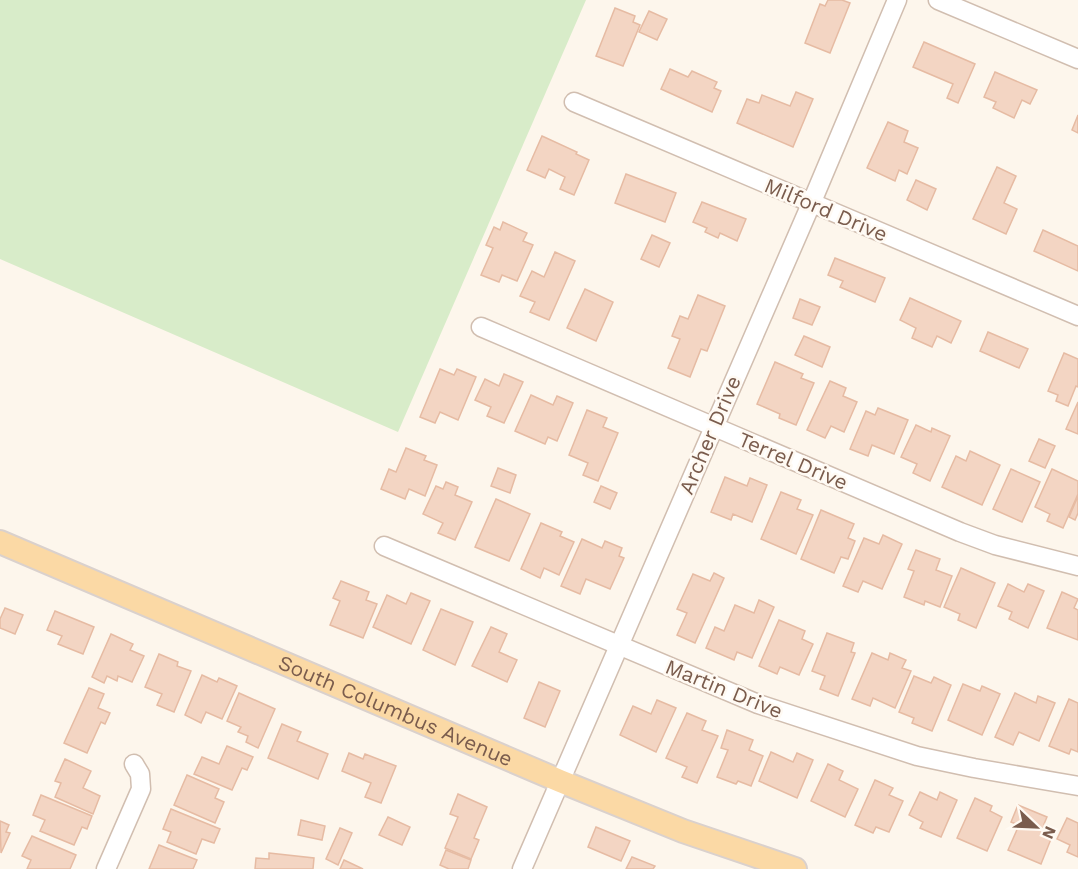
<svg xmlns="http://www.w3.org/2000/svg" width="1078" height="869" viewBox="0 0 1078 869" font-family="'Work Sans',sans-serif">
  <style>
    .green { fill: #d8ecc9 }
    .building { fill: #f3d5c3; stroke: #e6bba3; stroke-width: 1.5 }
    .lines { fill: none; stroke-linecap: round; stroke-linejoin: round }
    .minor-casing { stroke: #d1beb0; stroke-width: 21 }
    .major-casing { stroke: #dad1cd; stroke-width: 26 }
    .minor { stroke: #fff; stroke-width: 18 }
    .major { stroke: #fbd9a5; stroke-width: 22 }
    .labels { text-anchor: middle; stroke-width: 5; stroke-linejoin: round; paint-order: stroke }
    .street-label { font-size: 21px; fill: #7a5c4d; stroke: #fffaf3 }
  </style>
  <rect width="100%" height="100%" fill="#fdf6ec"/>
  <path class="green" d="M0 0H586L398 432 0 259Z"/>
  <g class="building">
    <path d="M828 0H842L850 3 830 53 805 43 820 4 825 6Z"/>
    <path d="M615 8 635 16 633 22 640 25 623 66 596 56Z"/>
    <path d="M649 11 667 19 657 40 639 32Z"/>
    <path d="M924 42 975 64 958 103 947 98 953 84 913 67Z"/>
    <path d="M670 69 688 77 692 71 717 82 714 88 721 91 712 112 661 89Z"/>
    <path d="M995 72 1037 90 1030 104 1022 100 1014 118 993 108 996 102 984 97Z"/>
    <path d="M796 92 813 99 793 147 737 123 747 99 759 103 762 95 790 106Z"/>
    <path d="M1078 115V133L1072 130Z"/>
    <path d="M888 122 908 131 904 142 918 148 907 174 899 170 895 181 867 168Z"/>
    <path d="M542 136 577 152 576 154 589 160 574 195 560 189 565 177 549 169 545 178 527 170Z"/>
    <path d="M997 167 1016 176 1004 203 1017 209 1006 234 973 219Z"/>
    <path d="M626 174 676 193 665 222 615 203Z"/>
    <path d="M916 180 936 189 927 210 907 200Z"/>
    <path d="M702 202 746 219 737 241 720 233 718 238 705 232 707 228 693 222Z"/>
    <path d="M503 222 527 233 523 241 533 245 517 281 502 275 499 282 481 275 493 248 486 245 494 227 500 230Z"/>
    <path d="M1043 230 1078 246V271L1034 251Z"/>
    <path d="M652 235 670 243 659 267 641 259Z"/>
    <path d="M555 252 575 261 549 320 530 312 535 302 520 296 532 271 544 277Z"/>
    <path d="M835 258 885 278 875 302 840 287 843 281 828 275Z"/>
    <path d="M585 289 613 302 596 341 567 328Z"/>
    <path d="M698 295 725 306 707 351 701 349 690 377 668 368 680 339 672 336 680 316 688 319Z"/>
    <path d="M910 298 961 321 951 343 937 336 932 347 912 338 916 328 900 320Z"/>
    <path d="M800 299 820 307 812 325 793 318Z"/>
    <path d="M988 332 1028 349 1019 368 980 351Z"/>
    <path d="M804 336 830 347 822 367 795 355Z"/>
    <path d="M1064 353 1078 359V387L1076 386 1068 406 1056 401 1058 395 1048 391Z"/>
    <path d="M775 362 803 374 801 378 814 383 796 425 779 418 780 414 757 404Z"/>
    <path d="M440 369 454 375 457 369 476 377 458 420 440 412 435 423 420 417Z"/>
    <path d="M504 374 523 382 504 423 487 416 491 407 475 400 485 379 499 386Z"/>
    <path d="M830 381 846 388 843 396 857 402 844 432 831 426 825 438 807 430Z"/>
    <path d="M531 395 553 405 557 396 573 403 557 441 548 437 545 444 515 431Z"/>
    <path d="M1078 402V434L1066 429Z"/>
    <path d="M878 408 908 420 894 454 872 445 868 456 850 449 866 411 875 415Z"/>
    <path d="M587 410 607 418 603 427 618 433 598 481 583 475 588 463 569 455Z"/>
    <path d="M916 425 931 432 932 428 950 436 930 481 913 473 917 464 901 457Z"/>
    <path d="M1039 439 1055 446 1045 468 1029 461Z"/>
    <path d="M406 448 426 456 424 460 437 465 425 496 409 489 405 499 381 489 389 469 396 472Z"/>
    <path d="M970 451 1000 465 982 505 942 487 956 456 966 461Z"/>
    <path d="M498 468 516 475 510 493 491 486Z"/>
    <path d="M1011 469 1040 482 1022 522 993 509Z"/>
    <path d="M1052 469 1078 481V494L1063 528 1047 521 1050 514 1035 507Z"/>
    <path d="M725 477 747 486 750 478 767 485 752 522 733 514 731 520 711 512Z"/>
    <path d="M446 482 458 487 455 495 472 502 455 540 438 533 443 523 423 514 436 486 443 489Z"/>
    <path d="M601 486 617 493 610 509 594 502Z"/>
    <path d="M781 492 801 500 797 509 813 515 796 554 761 539Z"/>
    <path d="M1078 496V513L1075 520 1069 517Z"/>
    <path d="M496 499 530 514 509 561 475 547Z"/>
    <path d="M821 510 854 524 848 538 855 541 848 559 841 557 834 573 801 559Z"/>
    <path d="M541 523 562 532 560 536 574 542 559 575 544 568 540 578 521 569Z"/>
    <path d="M883 535 902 544 882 589 863 581 858 592 843 586 864 538 879 544Z"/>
    <path d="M582 539 602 548 605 541 622 548 619 556 624 558 610 589 586 579 580 594 561 586Z"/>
    <path d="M916 550 940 559 936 570 952 576 940 607 925 601 924 605 904 597 914 571 908 569Z"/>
    <path d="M961 568 995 583 976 628 958 620 960 614 944 607Z"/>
    <path d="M714 573 724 578 695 643 677 635 687 613 677 609 693 574 710 581Z"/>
    <path d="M341 581 369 592 366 600 377 604 363 638 330 625 340 601 333 598Z"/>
    <path d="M1008 584 1024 592 1028 584 1044 591 1028 628 1009 619 1012 612 998 606Z"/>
    <path d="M1062 592 1078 599 1074 608 1078 610V640L1047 628Z"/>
    <path d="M411 593 430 601 411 644 373 627 387 595 406 604Z"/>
    <path d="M759 600 774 607 752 658 737 652 734 660 706 648 715 627 724 631 735 605 754 613Z"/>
    <path d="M5 608 23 615 15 634 0 628V619Z"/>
    <path d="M441 609 473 622 455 665 423 650Z"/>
    <path d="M55 611 94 627 83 654 58 644 62 636 47 630Z"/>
    <path d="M779 620 805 631 802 639 813 644 799 675 780 667 777 674 759 666Z"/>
    <path d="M491 627 507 634 499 652 517 660 507 682 472 666Z"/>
    <path d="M827 633 854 643 851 652 855 653 838 696 820 689 825 676 812 671Z"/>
    <path d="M111 634 133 644 130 650 144 656 132 682 118 676 117 681 107 676 104 683 92 677Z"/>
    <path d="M872 653 888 660 890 653 906 660 902 668 911 671 895 708 873 698 870 706 852 699Z"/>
    <path d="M159 654 178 662 177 666 191 671 174 712 157 705 162 694 145 687Z"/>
    <path d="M202 675 217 682 219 678 237 686 222 719 206 712 201 723 185 715Z"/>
    <path d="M914 676 931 683 934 677 951 685 932 731 912 723 914 718 899 712Z"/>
    <path d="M539 682 560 691 545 727 524 718Z"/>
    <path d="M963 684 980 691 982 686 1000 694 982 735 948 720Z"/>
    <path d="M89 688 104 694 98 708 110 713 105 724 101 722 87 753 64 743Z"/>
    <path d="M239 693 275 709 258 748 246 742 248 736 238 732 241 727 227 721Z"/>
    <path d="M1015 693 1036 703 1038 696 1055 703 1039 741 1019 732 1013 745 995 737Z"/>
    <path d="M1069 699 1078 703V752L1071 749 1069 754 1049 746Z"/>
    <path d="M657 700 676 708 656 752 620 735 633 706 651 714Z"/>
    <path d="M687 713 706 721 702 730 718 736 697 783 682 777 687 767 666 758Z"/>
    <path d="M282 724 301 732 297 741 328 754 318 779 268 758Z"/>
    <path d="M727 730 753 740 749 750 763 756 751 786 738 781 736 784 717 777 728 750 721 748Z"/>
    <path d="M227 746 253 757 247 770 242 768 232 790 194 774 202 757 219 764Z"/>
    <path d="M771 752 793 762 797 753 813 760 797 798 759 781Z"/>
    <path d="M349 753 363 759 365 754 396 766 381 803 365 797 371 783 342 771Z"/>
    <path d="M65 759 91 771 83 788 100 796 93 814 55 797 61 783 55 781Z"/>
    <path d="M828 764 843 771 839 780 858 789 845 817 811 801Z"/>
    <path d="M187 775 219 789 215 798 224 802 215 823 174 805Z"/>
    <path d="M875 780 893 788 889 795 903 801 889 832 876 827 873 833 855 825Z"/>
    <path d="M920 792 937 800 940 792 957 800 941 837 920 828 923 822 909 815Z"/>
    <path d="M458 794 487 807 474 838 479 840 471 859 445 848 458 817 450 814Z"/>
    <path d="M41 795 92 816 87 829 82 827 74 845 40 831 45 820 33 815Z"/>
    <path d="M975 798 992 806 990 811 1002 817 987 851 957 838Z"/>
    <path d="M1018 805 1047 817 1044 824 1055 829 1041 864 1008 850 1019 825 1011 822Z"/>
    <path d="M171 809 220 829 214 843 202 839 196 854 167 842 171 832 163 829Z"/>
    <path d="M388 817 410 827 402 845 379 835Z"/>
    <path d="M1067 818 1078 823V857L1067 852 1070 845 1057 839Z"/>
    <path d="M301 820 325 826 322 840 298 835Z"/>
    <path d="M0 821 9 825 6 832 10 833 1 853Z"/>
    <path d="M596 827 630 841 621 861 588 847Z"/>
    <path d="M340 828 352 833 338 865 326 859Z"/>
    <path d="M32 836 76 855 70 869H27L31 860 22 856Z"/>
    <path d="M159 845 197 860 193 869H149Z"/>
    <path d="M446 850 471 860 468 869H449L440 865Z"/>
    <path d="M269 853 314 858 313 869H255L256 858 269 859Z"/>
    <path d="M632 857 655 866 653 869H626Z"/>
    <path d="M344 860 363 869H340Z"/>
  </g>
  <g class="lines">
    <g class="minor-casing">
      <g id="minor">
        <path d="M938 0 1078 59"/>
        <path d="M574 102 1078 316"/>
        <path d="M481 327 960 532 995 545 1078 566"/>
        <path d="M384 546 758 704 917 756 974 768 1078 786"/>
        <path d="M106 869 141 789 140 774 134 764"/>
        <path d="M522 869 811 204 897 0"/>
      </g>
    </g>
    <g class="major-casing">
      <g id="major">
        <path id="s1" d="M0 542 560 781 683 831 795 869"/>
      </g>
    </g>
    <use href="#minor" class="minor"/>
    <use href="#major" class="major"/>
  </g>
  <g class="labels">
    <g class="street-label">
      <text transform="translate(826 210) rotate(23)" y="7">Milford Drive</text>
      <text transform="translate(710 435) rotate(-67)" y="7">Archer Drive</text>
      <text transform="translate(793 461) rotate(23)" y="7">Terrel Drive</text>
      <text transform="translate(724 689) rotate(22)" y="7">Martin Drive</text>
      <text dy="7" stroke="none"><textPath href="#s1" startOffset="430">South Columbus Avenue</textPath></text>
    </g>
  </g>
  <g transform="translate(1036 827) rotate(113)" stroke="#fffaf3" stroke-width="4.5" paint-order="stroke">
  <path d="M0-4.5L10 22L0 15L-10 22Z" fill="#7a5c4d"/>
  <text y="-9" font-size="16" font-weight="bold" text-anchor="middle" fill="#7a5c4d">N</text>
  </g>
</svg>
